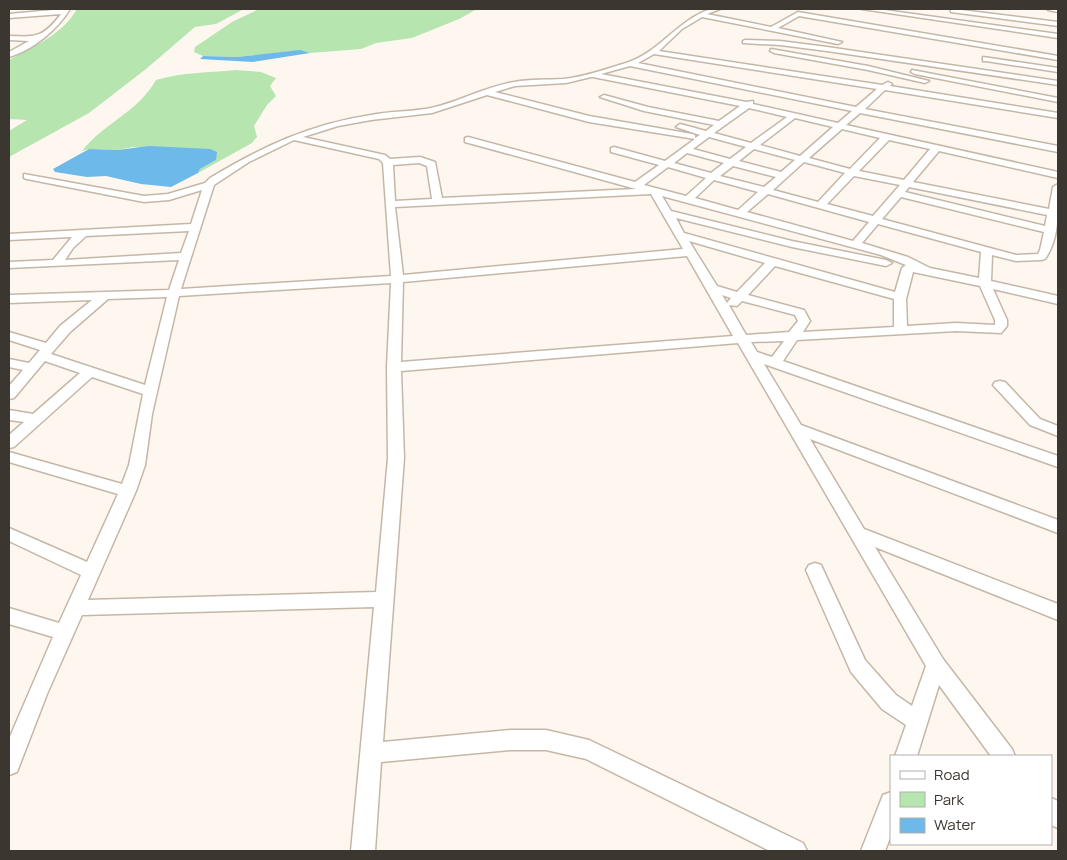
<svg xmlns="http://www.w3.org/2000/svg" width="1067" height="860" viewBox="0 0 1067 860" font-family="Manrope,sans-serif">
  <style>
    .green { fill: #b7e5af }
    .water { fill: #6db9e9 }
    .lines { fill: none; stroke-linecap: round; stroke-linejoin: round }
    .minor-casing { stroke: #c5b7a7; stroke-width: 3 }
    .minor { fill: #fff; fill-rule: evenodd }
  </style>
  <rect width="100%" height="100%" fill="#fdf7f0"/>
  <g class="green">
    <path d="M77 9H244L216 24 195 27 146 69 89 113 9 157V131L27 120 9 119V60C33 47 63 34 77 9Z"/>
    <path d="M259 9H477L459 19 412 38 376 43 361 49 310 53 293 51 237 57 203 56 194 52 195 47 232 22Z"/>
    <path d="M235 70 261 72 276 78 270 86 276 96 267 105 254 126 257 137 252 143 198 173 200 169 216 160 133 147 118 150 89 149 82 151C104 123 138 112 156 80 182 72 208 73 235 70Z"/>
  </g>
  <g class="water">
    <path d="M300 50 310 53 253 62 200 59 203 56 237 57Z"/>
    <path d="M149 146 210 149 217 152 216 160 200 169 198 173 171 187 141 184 106 176 87 177 55 172 53 169 89 149 118 150Z"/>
  </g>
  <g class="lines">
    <g class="minor-casing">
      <g id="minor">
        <path d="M64 9H70C57 30 33 50 9 57V52L29 41 9 40V36C36 37 43 38 61 14L9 18V14Z"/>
        <path d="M711 9H720L707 14 771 27 798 12 1058 56V60L799 16 778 28 842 42 838 44 702 17 682 29 659 51 882 85 888 82 892 84 890 86 1058 113V118L885 90 865 109 1058 146V152L860 113 846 125 1058 172V178L939 151 913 182 1049 209 1053 187 1058 184C1058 210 1060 238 1045 259L1041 260 1016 261 992 255 991 281 1058 296V304L993 289 1007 320V326L1001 333 956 331 797 340 783 361 1058 456V467L764 364 801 425 1058 520V533L810 439 864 529 1058 604V620L875 547 943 659 1012 749 1015 756H991L939 685 917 756H895L906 725 882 709 851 672 806 570 809 565 815 563 821 565 865 660 896 695 912 706 926 666 738 343 401 371 404 458 383 742 511 730H546L589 740 803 843 807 851H770L586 759 546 750H511L381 762 375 851H351L374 607 82 615 47 694 17 772 9 775V739L53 637 9 624V608L59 623 81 575 9 541V528L87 562 118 494 9 462V452L122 484 129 465 143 394 92 377 14 447 9 448V435L24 422 9 420V410L33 414 80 373 45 361 14 398 9 399V386L23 370 9 367V359L29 363 40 350 9 340V332L46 343 60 326 92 300 9 303V295L169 290 179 260 9 268V262L53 260 72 237 9 240V234L191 224 202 190 169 200 144 202 27 179 24 178V174L144 196 168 194 205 183 210 178C261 147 311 124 371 115 390 111 411 112 431 108 459 102 486 86 514 82 530 79 547 80 563 79 584 77 606 69 626 63 659 53 677 20 711 9ZM654 54 877 89 856 107 638 63ZM630 66 852 111 838 123 753 104V101L746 102 601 74ZM591 77H593L740 106 719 121 648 107 604 95 600 97 644 111 714 125 706 131 680 124 676 127 700 135 695 138V135L692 134 589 116 495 92 515 86 566 83ZM487 95 589 122 695 139 665 161 614 147 611 148V152L659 165 635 182 468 137 465 138V142L636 189 442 198 435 162 420 157 390 159 385 155 303 137 338 126 371 120 432 113ZM749 108 787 117 751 143 714 133ZM795 118 833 127 800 156 760 145ZM842 129 880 138 850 169 809 158ZM709 137 746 147 730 159 693 149ZM294 140 379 159 383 163 391 276 181 289 214 185 249 162ZM889 140 930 149 904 180 859 171ZM754 149 795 160 781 172 739 161ZM687 153 724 163 711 173 674 163ZM804 162 845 173 818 202 773 190ZM419 163 427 166 432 199 395 201 393 165ZM733 166 776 177 764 187 720 176ZM668 167 706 178 686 196 644 185ZM854 176 900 185 873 216 827 204ZM714 180 758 192 738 210 695 198ZM909 187 1047 215 1045 226 905 192ZM651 194 683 249 403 275 395 207ZM768 194 869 222 853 241 747 212ZM662 196 881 255 906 265 902 268 895 292 684 233 676 218 792 247 886 266 892 263 886 260 792 241 671 211ZM901 197 1044 232 1040 250 1038 254 1016 255 882 219ZM878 224 981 252 979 278 930 268 908 257 862 243ZM189 231 181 253 65 260 73 248 86 236ZM689 241 765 263 737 292 717 286ZM687 256 733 336 401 362 403 282ZM775 266 894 299V327L803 332 810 321 804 310 748 295ZM913 272 980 286 995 320V325L956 323 907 326 906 299ZM391 283 387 367 388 458 376 592 88 600 136 491 145 465 152 414 179 296ZM722 295 731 298 727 303ZM167 297 145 385 51 354 70 332 108 299ZM742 301 795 315 798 321 789 332 746 335 729 305 737 306ZM784 341 772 357 757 352 751 342Z"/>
        <path d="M862 9H877L1058 34V38Z"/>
        <path d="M953 9 1058 22V26L951 12V10Z"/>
        <path d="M1047 9H1058V12L1048 10Z"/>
        <path d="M745 40 780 41 827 47 1058 81V85L827 51 780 45 743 43V41Z"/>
        <path d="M771 49 868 66 929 81 925 83 868 70 774 53 770 51Z"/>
        <path d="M983 57 1058 68V72L986 61H983Z"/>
        <path d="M912 70 1058 98V102L915 74 911 72Z"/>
        <path d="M1000 381 1005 382 1040 419 1058 426V436L1030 425 993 385 995 382Z"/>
        <path d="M891 792V835L885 851H861L883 795Z"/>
        <path d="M1051 798 1058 801V828L1051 825Z"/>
      </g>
    </g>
    <use href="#minor" class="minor"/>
  </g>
  <rect width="1067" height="860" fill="none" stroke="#3c3630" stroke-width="20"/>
  <rect x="890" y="755" width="162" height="90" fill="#ffffff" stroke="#b1afac"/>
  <rect x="900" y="771" width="25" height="8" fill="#ffffff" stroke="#b1afac"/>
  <text x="934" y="780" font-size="15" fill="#3c3630">Road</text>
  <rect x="900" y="792" width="25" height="15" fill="#b7e5af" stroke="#b1afac"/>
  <text x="934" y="805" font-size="15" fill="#3c3630">Park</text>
  <rect x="900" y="818" width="25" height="15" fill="#6db9e9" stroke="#b1afac"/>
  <text x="934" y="830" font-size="15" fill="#3c3630">Water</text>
</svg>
